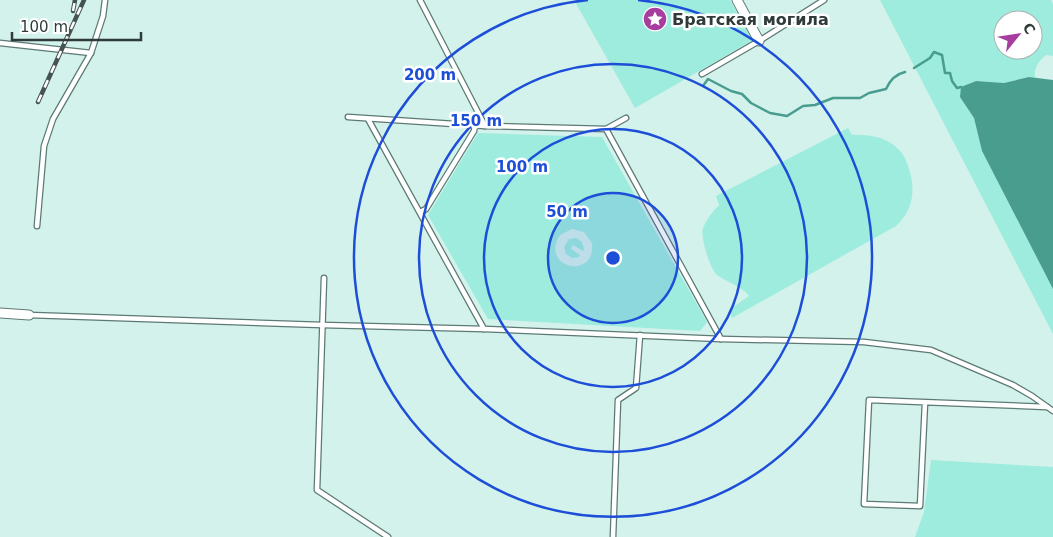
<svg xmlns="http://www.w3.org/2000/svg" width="1053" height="537" viewBox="0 0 1053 537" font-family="'DejaVu Sans',sans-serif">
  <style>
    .green { fill: #9decdd; fill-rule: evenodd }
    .water { fill: #499d8f }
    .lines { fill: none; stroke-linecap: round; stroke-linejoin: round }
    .stream { stroke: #499d8f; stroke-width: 2.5 }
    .service-casing { stroke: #5d7974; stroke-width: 7 }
    .minor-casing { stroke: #5d7974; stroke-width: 11 }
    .service { stroke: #fff; stroke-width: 4.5 }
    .minor { stroke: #fff; stroke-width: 9 }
    .rail-casing { stroke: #455351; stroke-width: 4.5 }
    .rail { stroke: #fff; stroke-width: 2.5; stroke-dasharray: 8; stroke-linecap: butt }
    .ring { fill: none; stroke: #1d4ed8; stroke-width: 2.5 }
    .labels { text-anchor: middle; stroke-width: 5; stroke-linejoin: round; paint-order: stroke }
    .poi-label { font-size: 16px; font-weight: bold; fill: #2f3b39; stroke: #fff; text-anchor: start }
    .centre { fill: #1d4ed8; stroke: #fff; stroke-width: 2.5 }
    .ring-label { font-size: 15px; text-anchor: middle; font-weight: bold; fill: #1d4ed8; stroke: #fff; stroke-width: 5; stroke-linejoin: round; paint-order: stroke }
  </style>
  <rect width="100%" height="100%" fill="#d3f2ec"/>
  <g class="green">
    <path d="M574 0H730L753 40 635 108Z"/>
    <path d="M880 0H1051L1053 4V56L1046 55C1038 62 1034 67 1035 78L1029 77 1004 83 976 81 970 83 960 97 974 118 982 151 1053 289V334ZM1003 20H1033V50H1003Z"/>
    <path d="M848 128 852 135C867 134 887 137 898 149 903 153 906 160 908 166 916 188 914 210 896 226L732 318 729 310 749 296C742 286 728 283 717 275 710 269 700 237 703 228 707 219 712 212 719 205L716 196Z"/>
    <path d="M478 133 602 137 707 322 700 331 488 319 428 215ZM572 229 584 232 592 243C596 281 539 268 560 235Z"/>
    <path d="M576 238 582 242 584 249 583 251 573 245 571 249 580 255 579 257 572 258 566 254 564 247 569 239Z"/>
    <path d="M931 460 1053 467V537H915L924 512Z"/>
  </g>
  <path class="water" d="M1029 77 1053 80V289L982 151 974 118 960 97 961 87 976 81 1004 83Z"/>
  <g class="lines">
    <g class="stream">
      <path d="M914 68 930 58 934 52 942 55 945 73H950L952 81 957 88 961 87"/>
      <path d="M703 86 708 79 731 91 742 94 751 103 770 113 787 116 803 106 815 105 833 98H860L869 93 886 89C890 80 896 74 905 72"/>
    </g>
    <g class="service-casing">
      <g id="service">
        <path d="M420 0 485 126"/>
        <path d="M0 43 91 53"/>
        <path d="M702 74 759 41 824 0"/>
        <path d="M348 117 485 126 606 129 721 339"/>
        <path d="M368 119 484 329"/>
        <path d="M606 129 626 118"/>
        <path d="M420 212 426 209 474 131 475 125"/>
        <path d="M37 226 44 146 53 119 91 53 103 16 105 0"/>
        <path d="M324 278 317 490 388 537"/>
        <path d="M29 315 322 325 484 329 721 339 864 342 931 350 1013 385 1032 396 1053 411"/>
        <path d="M925 403 920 506 864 504 869 400 1047 407"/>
        <path d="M613 537 618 400 636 388 640 335"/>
      </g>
    </g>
    <g class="minor-casing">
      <g id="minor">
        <path d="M737 0 759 41"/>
        <path d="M0 313 29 315"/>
      </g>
    </g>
    <use href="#service" class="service"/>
    <use href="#minor" class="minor"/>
    <g class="rail-casing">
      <g id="rail">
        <path d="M73 11 75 0"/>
        <path d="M38 102 84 0"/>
      </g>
    </g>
    <use href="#rail" class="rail"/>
  </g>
  <circle cx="613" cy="258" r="65" fill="#1d4ed8" fill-opacity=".12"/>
  <g class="ring">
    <circle cx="613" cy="258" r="65"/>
    <circle cx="613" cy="258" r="129"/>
    <circle cx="613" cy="258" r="194"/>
    <path d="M638 0A259 259 0 1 1 588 0"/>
  </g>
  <defs>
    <g id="sight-disc" transform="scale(1.25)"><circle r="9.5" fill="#a63d9f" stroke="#fff"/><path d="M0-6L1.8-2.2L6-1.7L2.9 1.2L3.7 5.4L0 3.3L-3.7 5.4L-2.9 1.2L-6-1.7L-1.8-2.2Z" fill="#fff"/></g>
  </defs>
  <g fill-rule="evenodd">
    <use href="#sight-disc" x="655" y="19"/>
  </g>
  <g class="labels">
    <g class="poi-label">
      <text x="672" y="25">Братская могила</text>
    </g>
  </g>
  <circle cx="613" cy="258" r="8" class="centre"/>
  <g class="ring-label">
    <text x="430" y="80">200 m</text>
    <text x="476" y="126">150 m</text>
    <text x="522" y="172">100 m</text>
    <text x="567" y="217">50 m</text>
  </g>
  <g transform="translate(1018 35) rotate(60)"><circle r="24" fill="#ffffff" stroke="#acb1b0"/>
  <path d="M0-4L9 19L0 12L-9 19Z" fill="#a63d9f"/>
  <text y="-8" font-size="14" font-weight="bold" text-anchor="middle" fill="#2f3b39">С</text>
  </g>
  <path d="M12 32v8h129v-8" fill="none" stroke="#2f3b39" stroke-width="2.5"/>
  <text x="20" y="32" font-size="15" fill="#2f3b39" stroke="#ffffff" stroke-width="4" paint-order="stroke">100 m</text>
</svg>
